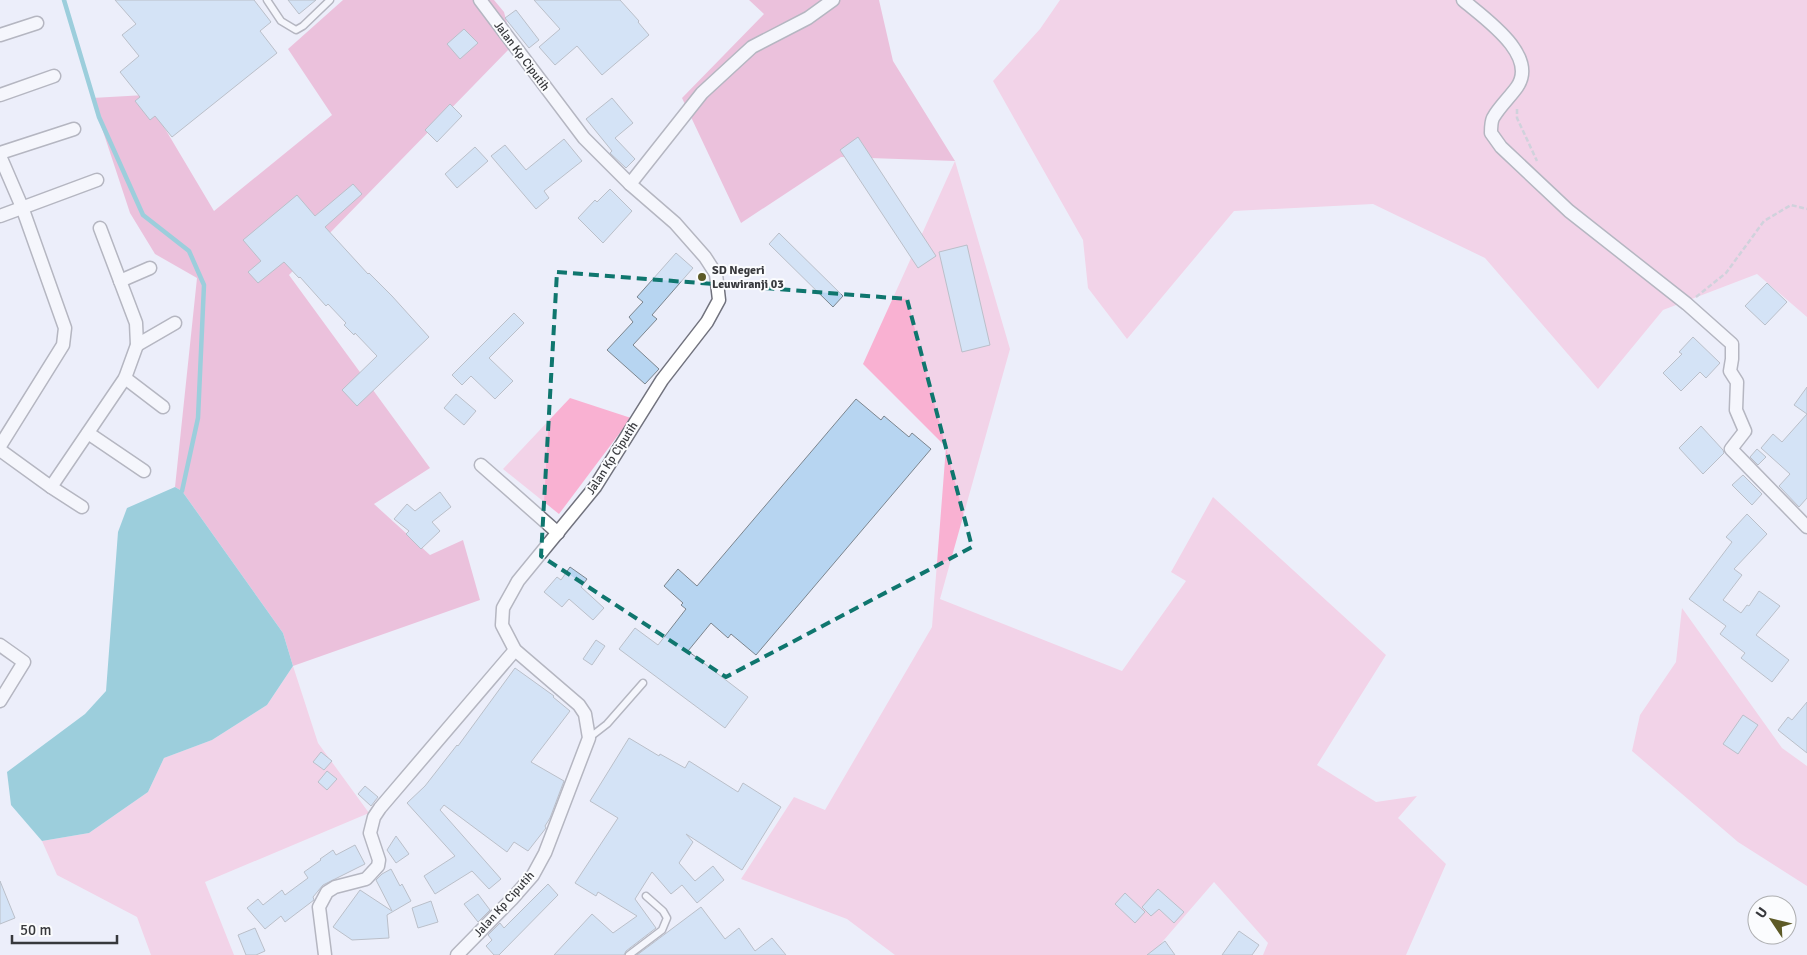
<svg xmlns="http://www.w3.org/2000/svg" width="1807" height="955" viewBox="0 0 1807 955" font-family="Signika,sans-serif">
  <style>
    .green { fill: #f9b1d2 }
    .forest { fill: #e88bb9 }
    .water { fill: #3aa7b9 }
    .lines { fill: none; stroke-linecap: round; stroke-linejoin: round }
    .stream { stroke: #3aa7b9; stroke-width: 4.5 }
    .building { fill: #b7d5f1; stroke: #7c858e }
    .lane-casing { stroke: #71727d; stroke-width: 9 }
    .street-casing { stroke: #71727d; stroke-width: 15 }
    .path { stroke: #adafb8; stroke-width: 2.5; stroke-dasharray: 5 2.5; stroke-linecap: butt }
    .lane { stroke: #fff; stroke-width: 6 }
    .street { stroke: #fff; stroke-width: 12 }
    .marked { fill: none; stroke: #0f766e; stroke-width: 4; stroke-dasharray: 10 6; stroke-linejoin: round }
    .poi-dot { fill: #5d5a27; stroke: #fbfcfe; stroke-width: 2 }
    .labels { text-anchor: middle; stroke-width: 4; stroke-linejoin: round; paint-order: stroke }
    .street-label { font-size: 12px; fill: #37383c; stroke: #fbfcfe }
    .poi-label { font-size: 12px; font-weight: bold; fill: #37383c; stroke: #fbfcfe; text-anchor: start }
  </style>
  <rect width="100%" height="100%" fill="#eceefa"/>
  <g class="green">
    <path d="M1060 0H1807V317L1757 274 1663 310 1598 389 1485 258 1373 204 1234 211 1127 339 1088 288 1083 240 993 81 1040 29Z"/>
    <path d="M955 161 1010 349 940 599 1122 671 1186 581 1171 572 1213 497 1386 655 1317 765 1376 802 1417 796 1398 818 1446 864 1406 955H1263L1268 943 1214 882 1151 955H895L847 919 741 879 794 797 825 810 932 627 946 447 863 364Z"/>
    <path d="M570 398 631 418 559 514 503 469Z"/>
    <path d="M1682 608 1782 748 1807 766V886L1738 842 1632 751 1640 715 1676 662Z"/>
    <path d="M293 666 318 743 369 813 205 882 234 955H151L137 917 57 875 42 841 89 833 148 792 164 758 212 740 267 705Z"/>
  </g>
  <g class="forest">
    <path d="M343 0H494L504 12 513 45 289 275 430 468 374 504 430 555 463 540 480 600 293 666 283 633 182 491 175 487 197 278 155 254 130 213 92 98 145 95 214 211 332 115 288 49Z"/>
    <path d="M749 0H879L893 61 955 161 841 157 741 223 682 98 764 14Z"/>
  </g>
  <path class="water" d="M175 487 182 491 283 633 293 666 267 705 212 740 164 758 148 792 89 833 42 841 11 805 7 772 85 714 106 691 118 532 127 508Z"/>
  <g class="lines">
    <path class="stream" d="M64 0 99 117 143 215 189 251 204 285 198 418 182 491"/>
  </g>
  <g class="building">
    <path d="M115 0H254L271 22 260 31 277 53 172 137 155 116 150 120 135 101 140 97 120 72 139 56 122 35 136 24Z"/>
    <path d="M288 0H316L299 14Z"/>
    <path d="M534 0H620L639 21 638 22 649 35 602 75 577 46 555 65 539 47 560 29Z"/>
    <path d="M516 10 539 40 529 48 505 18Z"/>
    <path d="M464 29 478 43 460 59 447 44Z"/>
    <path d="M612 98 633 123 615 138 635 159 626 168 610 153 612 151 586 119Z"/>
    <path d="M450 104 462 116 437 142 425 130Z"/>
    <path d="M858 137 936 256 918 268 840 150Z"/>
    <path d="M564 139 582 161 544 191 549 198 536 209 491 156 505 145 526 170Z"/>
    <path d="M475 147 488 161 457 188 445 174Z"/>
    <path d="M353 184 362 194 325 227 368 274 369 273 392 296 429 337 357 406 342 390 377 356 355 333 354 335 344 325 346 323 328 304 326 306 300 277 299 278 284 262 258 283 248 272 261 261 243 240 297 195 315 216Z"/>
    <path d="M610 189 632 211 603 243 578 218 595 200 597 202Z"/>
    <path d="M779 233 843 296 833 307 769 244Z"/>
    <path d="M967 245 990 345 962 352 939 252Z"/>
    <path d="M676 253 693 268 652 315 657 319 633 345 659 369 645 384 607 350 633 322 629 317 643 302 637 297Z"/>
    <path d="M1767 283 1787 302 1765 325 1745 306Z"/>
    <path d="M514 313 524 323 489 358 513 381 495 399 471 376 462 385 452 375Z"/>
    <path d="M1693 337 1720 363 1706 378 1700 372 1681 391 1663 373 1682 354 1679 352Z"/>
    <path d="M1807 387V498L1799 507 1779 486 1790 474 1761 448 1773 434 1782 442 1807 414 1794 405Z"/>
    <path d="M456 394 476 411 464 425 444 408Z"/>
    <path d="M856 399 881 420 884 416 909 437 912 433 931 449 756 655 731 634 728 638 711 623 688 651 748 697 725 728 619 649 635 628 658 645 686 609 681 605 683 603 664 586 678 569 697 586Z"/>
    <path d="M1701 426 1723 450 1724 453 1703 474 1679 448Z"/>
    <path d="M1757 449 1766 457 1758 465 1750 457Z"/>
    <path d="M1743 475 1762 494 1752 505 1732 485Z"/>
    <path d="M440 492 451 507 432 522 440 531 421 549 406 534 409 531 394 519 407 504 415 511Z"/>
    <path d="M1747 514 1767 534 1734 569 1742 575 1723 600 1741 613 1747 605 1749 606 1759 591 1780 606 1756 635 1789 660 1772 682 1741 658 1745 653 1720 634 1726 626 1689 599 1732 542 1726 537Z"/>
    <path d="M570 567 587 579 581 587 604 608 593 620 569 599 562 607 544 592 557 577 561 580Z"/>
    <path d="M596 640 605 646 592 665 583 659Z"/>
    <path d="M515 668 554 696 553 697 570 711 531 762 564 781 550 818 545 826 546 828 528 851 514 842 507 852 444 805 440 810 501 879 489 889 472 871 435 894 424 876 455 856 407 803 425 786 457 745 458 746Z"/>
    <path d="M1807 702V753L1778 730 1788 717 1792 720Z"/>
    <path d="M1743 715 1758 725 1738 754 1723 744Z"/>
    <path d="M629 738 659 756 660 754 685 768 689 761 738 792 743 783 781 807 742 870 686 834 693 842 679 863 695 881 713 866 724 880 697 903 682 885 671 894 652 872 635 899 656 928 626 951 624 955H554L592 914 613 933 637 916 598 892 596 896 575 883 618 818 590 801Z"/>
    <path d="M321 752 332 761 324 770 313 762Z"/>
    <path d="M327 771 337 779 327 790 318 782Z"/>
    <path d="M365 786 378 797 371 806 358 794Z"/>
    <path d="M396 836 409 854 396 863 387 850Z"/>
    <path d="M355 845 365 864 323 885 313 897 314 900 285 922 281 916 265 929 247 908 258 899 263 905 282 890 285 895 308 878 304 872 321 860 320 859 333 850 336 855Z"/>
    <path d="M391 869 400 886 402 884 411 901 387 915 389 938 352 940 333 927 360 890 392 911 376 880 382 874Z"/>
    <path d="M0 881 15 918 0 924Z"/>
    <path d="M548 884 558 895 499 955H494L486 946 492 940 488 935 500 923 504 928Z"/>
    <path d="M1158 889 1184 912 1174 923 1159 909 1151 916 1142 907Z"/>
    <path d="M1125 893 1145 912 1135 923 1115 904Z"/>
    <path d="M478 894 490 910 478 922 464 904Z"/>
    <path d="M431 901 438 922 418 928 412 908Z"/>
    <path d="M701 907 725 939 739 928 755 951 772 938 786 955H637Z"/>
    <path d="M255 928 265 951 256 955H246L238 935Z"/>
    <path d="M1239 931 1259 945 1252 955H1222Z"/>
    <path d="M1165 941 1175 955H1147Z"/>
  </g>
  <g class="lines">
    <g class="lane-casing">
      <g id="lane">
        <path d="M267 0 281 21 296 30 303 26 330 0"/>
        <path d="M589 738 607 724 643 683"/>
        <path d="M629 955 662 930 667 918 663 911 646 896"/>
      </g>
    </g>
    <g class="street-casing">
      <g id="street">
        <path d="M1463 0C1484 18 1539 55 1517 87 1510 97 1499 107 1493 118 1491 122 1491 129 1491 133L1501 147 1569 211 1687 304 1732 344V359L1730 371 1737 382 1736 410 1745 431 1731 449 1807 527"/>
        <path d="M0 35 37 23"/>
        <path d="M0 95 54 76"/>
        <path d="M0 153 74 129"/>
        <path d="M0 156 22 207 65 328 63 345 0 446"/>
        <path d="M630 184 702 93 752 47 808 18 833 0"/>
        <path d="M0 216 97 180"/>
        <path d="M120 281 150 268"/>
        <path d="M137 345 175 323"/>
        <path d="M125 378 163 407"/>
        <path d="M88 433 144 471"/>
        <path d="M0 450 51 487 125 378 137 345 136 323 100 228"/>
        <path d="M481 465 558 533"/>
        <path d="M51 487 82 507"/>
        <path d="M0 645 24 662 0 701"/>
        <path d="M325 955 319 907 327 892 335 887 366 879 378 866 379 860 370 833 374 817 380 808 515 650"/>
        <path d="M457 955 512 899 533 875 545 853 589 738 585 714 579 705 515 650 502 625 503 608 518 581 595 487 662 380 707 322 719 300 716 274 705 257 675 223 630 184 584 138 480 0"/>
      </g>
    </g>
    <g class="path">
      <path d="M1517 109V118L1537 161"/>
      <path d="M1696 297 1726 273 1764 221 1791 205 1807 209"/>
    </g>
    <use href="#lane" class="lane"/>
    <use href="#street" class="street"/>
  </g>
  <path d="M0 0H1807V955H0ZM557 272 907 299 972 547 726 677 541 556Z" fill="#eceefa" fill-opacity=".55" fill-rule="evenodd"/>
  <path class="marked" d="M557 272 907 299 972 547 726 677 541 556Z"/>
  <circle class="poi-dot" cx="702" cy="277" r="5"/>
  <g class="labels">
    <g class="street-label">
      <text transform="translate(522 56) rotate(53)" y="4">Jalan Kp Ciputih</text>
      <text transform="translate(612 458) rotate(-57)" y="4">Jalan Kp Ciputih</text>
      <text transform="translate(504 904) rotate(-48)" y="4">Jalan Kp Ciputih</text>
    </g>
    <g class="poi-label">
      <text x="712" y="274">SD Negeri<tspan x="712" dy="14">Leuwiranji 03</tspan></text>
    </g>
  </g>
  <g transform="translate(1772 920) rotate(305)"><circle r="24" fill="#fbfcfe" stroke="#adaeb0"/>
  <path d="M0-4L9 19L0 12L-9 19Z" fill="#5d5a27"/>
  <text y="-8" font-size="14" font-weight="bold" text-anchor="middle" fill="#37383c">U</text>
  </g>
  <path d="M12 935v8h105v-8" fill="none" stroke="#37383c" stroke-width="2.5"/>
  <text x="20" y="935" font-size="15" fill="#37383c" stroke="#fbfcfe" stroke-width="4" paint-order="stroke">50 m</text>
</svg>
